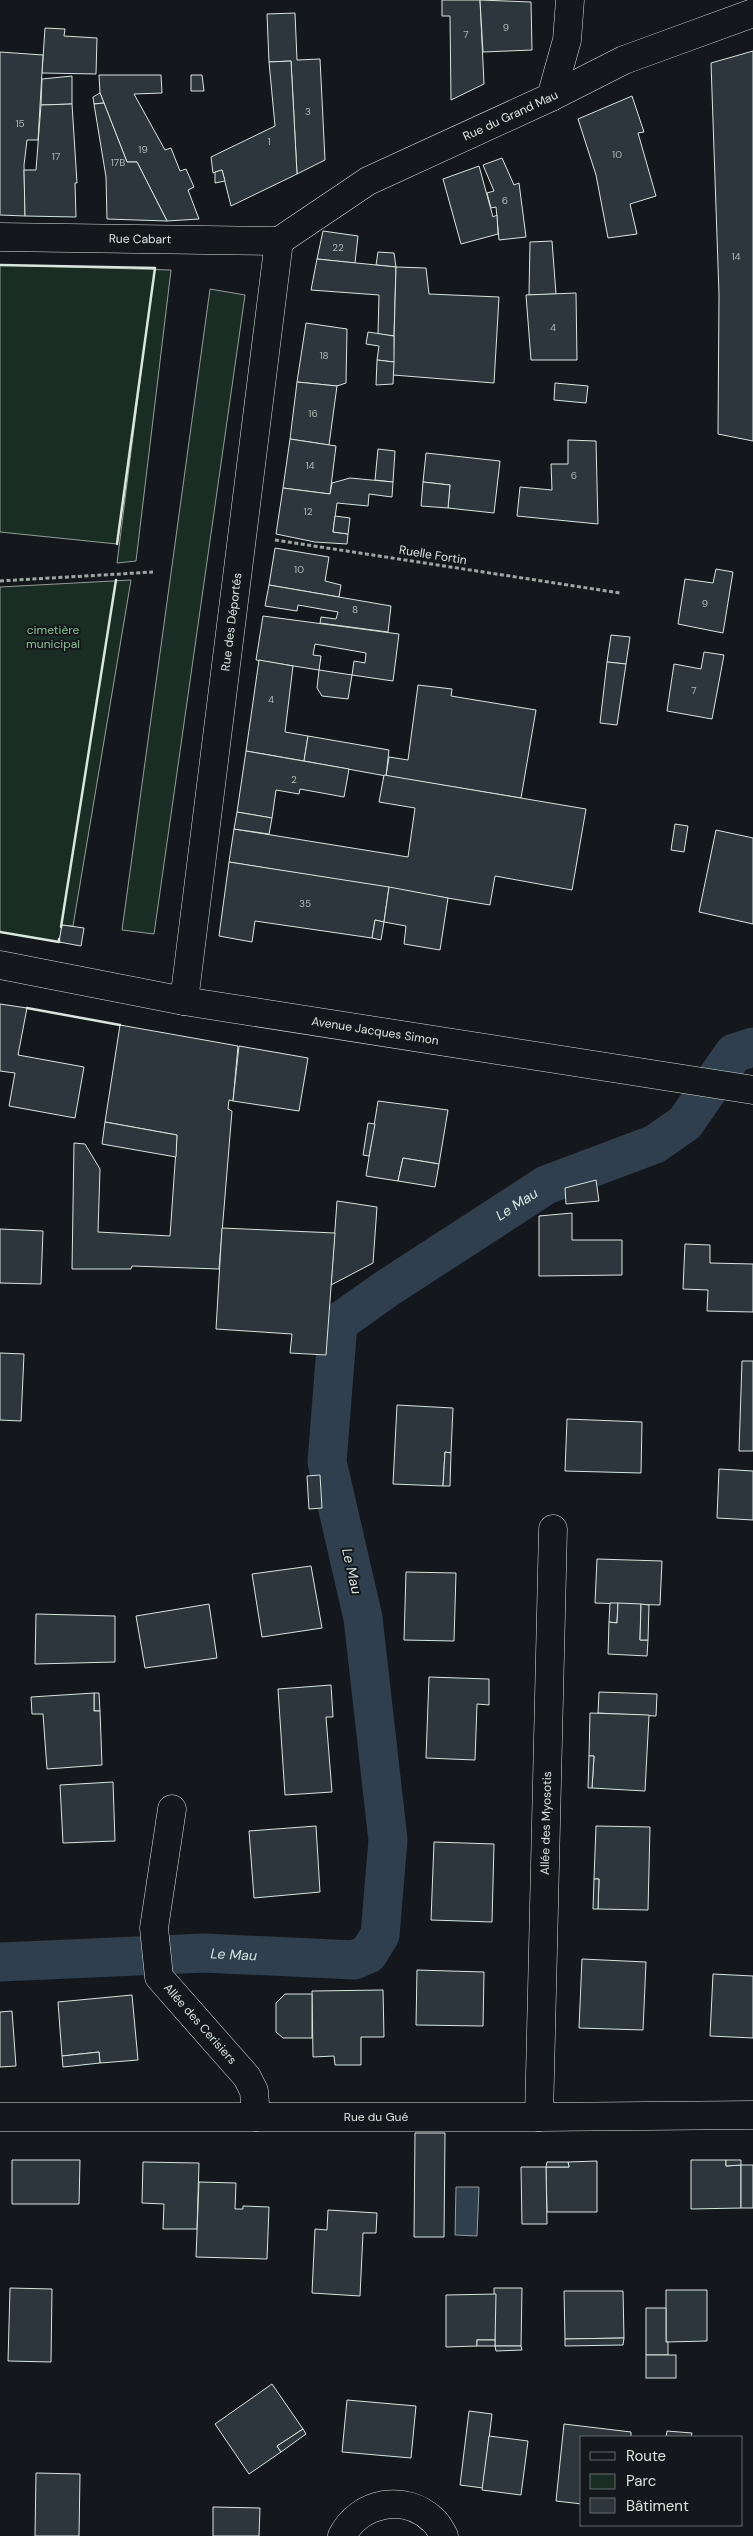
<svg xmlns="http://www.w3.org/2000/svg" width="753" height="2536" viewBox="0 0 753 2536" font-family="'DM Sans',sans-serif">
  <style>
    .green { fill: #1a2d24; stroke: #939e99 }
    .water { fill: #2f3f4d; stroke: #939e99 }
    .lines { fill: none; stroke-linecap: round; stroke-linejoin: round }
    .canal { stroke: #2f3f4d; stroke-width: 39 }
    .building { fill: #2c363c; stroke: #d8e6dc }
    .minor-casing { stroke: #d8e6dc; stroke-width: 29 }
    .path { stroke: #9da8a2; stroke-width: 3; stroke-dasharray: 4 2.5; stroke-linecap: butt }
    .minor { stroke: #14181c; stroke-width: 28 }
    .wall { stroke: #d8e6dc; stroke-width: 2.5 }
    .labels { text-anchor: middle; stroke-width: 4; stroke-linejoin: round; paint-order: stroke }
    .number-label { font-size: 10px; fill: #adbab4 }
    .street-label { font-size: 12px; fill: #d8e6dc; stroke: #14181c }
    .park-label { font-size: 12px; fill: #8ac095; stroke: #14181c }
    .water-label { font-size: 14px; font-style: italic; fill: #d8e6dc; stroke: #14181c }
  </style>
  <rect width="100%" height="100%" fill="#14181c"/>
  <g class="green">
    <path d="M0 265 171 270 136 561 117 563 144 349 117 544 0 532Z"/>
    <path d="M210 289 245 295 154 934 122 930Z"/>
    <path d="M131 580 73 926 62 925 59 942 0 932V587Z"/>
  </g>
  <path class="water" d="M456 2187H479L477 2236 455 2235Z"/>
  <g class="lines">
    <path class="canal" id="s1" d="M0 1962 204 1953 354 1960 368 1954 380 1935 388 1840 363 1618 327 1462 338 1323 386 1289 546 1185 655 1144 685 1123 734 1053 753 1047"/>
  </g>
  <g class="building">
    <path d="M442 0H480L484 84 451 100 450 16H442Z"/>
    <path d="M480 0 531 2 532 50 483 52Z"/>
    <path d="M295 13 297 60 320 59 325 160 297 174 291 61 269 62 267 14Z"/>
    <path d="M45 28 65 29 64 36 97 38 96 74 42 73Z"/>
    <path d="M753 51V441L718 434 719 294 711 63Z"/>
    <path d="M0 52 43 55 38 140H27L24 165 25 216 0 215Z"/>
    <path d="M291 61 297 174 231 206 222 170 213 173 211 157 275 126 269 62Z"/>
    <path d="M99 75H161L162 93 134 94 165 150 171 148 180 171 186 169 194 187 188 190 199 219 167 221 137 162H127L100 93Z"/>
    <path d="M191 75H202L204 91H191Z"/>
    <path d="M72 76V104L41 105 42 79Z"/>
    <path d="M100 93 104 103 94 104 93 97Z"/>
    <path d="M632 96 644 132 638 133 656 196 630 204 637 234 608 238 596 175 578 119Z"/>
    <path d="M104 103 127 162H137L167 221 107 219 106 177 94 104Z"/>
    <path d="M72 104 77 183H75L76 217 25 216 24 170H36L41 105Z"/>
    <path d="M502 158 514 185 519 183 526 237 499 240 496 207 491 208 487 193 494 191 483 165Z"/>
    <path d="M479 166 493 217 497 215 498 234 461 244 443 179Z"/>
    <path d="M222 170 225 181 215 183V172Z"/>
    <path d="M323 231 358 236 355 263 317 259Z"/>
    <path d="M552 241 556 294 529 295 530 242Z"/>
    <path d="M378 252 394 253 396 267 376 265Z"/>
    <path d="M317 259 396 267 394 336 378 334 379 295 311 290Z"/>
    <path d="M396 267 426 268 429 294 499 297 494 383 393 375Z"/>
    <path d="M576 293 577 360H531L526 295Z"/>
    <path d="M306 323 347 329 346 383 337 386 297 382Z"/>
    <path d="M368 332 394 336V362L377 360 379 346 366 344Z"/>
    <path d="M377 360 394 362 393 384 376 385Z"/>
    <path d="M297 382 337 386 329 445 290 439Z"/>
    <path d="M555 383 588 386 586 403 554 400Z"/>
    <path d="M290 439 336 446 330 494 283 488Z"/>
    <path d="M568 440 596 441 598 524 517 516 520 487 552 490 551 464H568Z"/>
    <path d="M378 449 395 451 393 482 375 480Z"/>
    <path d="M426 453 500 461 494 513 448 508 450 485 423 482Z"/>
    <path d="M350 478 393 482 392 497 369 494 368 506 337 503 333 532 348 534 347 544 315 542 276 534 283 488 330 494 332 483Z"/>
    <path d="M423 482 450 485 448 508 421 506Z"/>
    <path d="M335 516 350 518 348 534 333 532Z"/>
    <path d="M275 548 329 557 325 581 341 585 339 597 269 585Z"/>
    <path d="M716 569 733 572 723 633 678 624 685 579 713 583Z"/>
    <path d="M269 585 391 606 388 632 320 623 321 617 336 619 338 612 298 605 297 611 265 606Z"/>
    <path d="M263 616 399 634 393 681 352 675 354 661 365 663 366 653 315 644 313 655 321 656 319 670 256 660Z"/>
    <path d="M611 635 630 637 626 664 607 662Z"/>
    <path d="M704 652 724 655 712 719 667 711 674 664 701 669Z"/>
    <path d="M259 660 293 666 285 732 308 736 304 761 246 751Z"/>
    <path d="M607 662 626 664 617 725 600 723Z"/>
    <path d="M319 670 352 675 348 699 322 696 317 688Z"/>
    <path d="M418 685 452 689 451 696 536 710 521 798 386 776 389 757 408 760Z"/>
    <path d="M308 736 389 750 386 776 304 761Z"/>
    <path d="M246 751 349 769 344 797 300 789 299 794 276 790 272 818 237 812Z"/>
    <path d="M384 775 586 809 572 890 495 876 490 905 229 862 234 829 408 857 415 808 379 802Z"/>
    <path d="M237 812 272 818 269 834 234 829Z"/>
    <path d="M675 824 688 826 684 852 671 850Z"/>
    <path d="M716 830 753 838V924L699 912Z"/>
    <path d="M229 862 389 887 384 922 375 920 372 938 255 921 252 942 219 936Z"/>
    <path d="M389 887 448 898 440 950 404 944 406 926 384 922Z"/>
    <path d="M375 920 384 922 381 940 372 938Z"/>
    <path d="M62 925 84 928 81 946 59 942Z"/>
    <path d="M0 1004 27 1008 18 1055 84 1067 75 1118 9 1106 15 1073 0 1071Z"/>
    <path d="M120 1025 238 1046 233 1101 229 1100 228 1109 232 1111 219 1269 132 1266 131 1269H72L74 1143 85 1144 100 1169 98 1232 170 1236 177 1135 105 1122Z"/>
    <path d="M239 1046 308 1058 299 1111 233 1101Z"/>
    <path d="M378 1101 448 1110 439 1164 403 1158 398 1181 366 1176Z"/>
    <path d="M105 1122 177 1135 176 1157 102 1144Z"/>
    <path d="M368 1123 375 1124 369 1156 363 1155Z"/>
    <path d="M403 1158 439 1164 435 1187 398 1181Z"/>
    <path d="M596 1180 599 1201 566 1204 565 1188Z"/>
    <path d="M337 1201 377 1207 373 1263 331 1285Z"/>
    <path d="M572 1213V1240H622V1275L539 1276V1216Z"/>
    <path d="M222 1228 335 1233 326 1355 290 1353 292 1334 216 1329Z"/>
    <path d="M0 1229 43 1231 41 1284 0 1283Z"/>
    <path d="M685 1244 710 1245V1263L753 1264V1312L707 1311 708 1290 683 1289Z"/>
    <path d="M0 1353 24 1354 21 1421 0 1420Z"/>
    <path d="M742 1361H753V1451H739Z"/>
    <path d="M397 1405 453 1408 451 1453 445 1452 443 1486 393 1484Z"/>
    <path d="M567 1419 642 1422 641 1473 565 1471Z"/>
    <path d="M445 1452 451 1453 450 1486H443Z"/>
    <path d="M719 1469 753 1471V1520L717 1518Z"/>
    <path d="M320 1475 322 1508 309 1509 307 1476Z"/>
    <path d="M597 1559 662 1561 660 1605 595 1603Z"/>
    <path d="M311 1566 322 1628 262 1637 252 1574Z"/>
    <path d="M406 1572 456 1573 454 1641 404 1640Z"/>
    <path d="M610 1603H618L617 1623 609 1622Z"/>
    <path d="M618 1603 641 1604 640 1640H648L647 1656 608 1654 609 1622 617 1623Z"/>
    <path d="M209 1604 217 1658 145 1668 136 1616Z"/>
    <path d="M641 1604 649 1605 648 1640H640Z"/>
    <path d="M36 1614 115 1616V1662L35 1664Z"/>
    <path d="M429 1677 489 1679V1705L477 1704 475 1760 426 1758Z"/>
    <path d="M331 1685 333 1717H326L332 1792 285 1795 278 1689Z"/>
    <path d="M599 1692 657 1694 656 1716 598 1713Z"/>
    <path d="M94 1693H99L100 1711H94Z"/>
    <path d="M94 1693V1711H100L102 1765 47 1769 43 1714H32L31 1697Z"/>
    <path d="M590 1713 649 1715 645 1791 592 1788 594 1756H589Z"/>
    <path d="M589 1756H594L592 1788H588Z"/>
    <path d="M113 1782 115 1841 63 1843 60 1785Z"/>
    <path d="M316 1826 320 1892 254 1898 249 1831Z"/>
    <path d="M596 1826 650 1827 648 1910 598 1909 599 1879H594Z"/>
    <path d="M434 1842 494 1844 492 1922 431 1920Z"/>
    <path d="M594 1879H599L598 1909H593Z"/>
    <path d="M582 1959 646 1962 643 2030 579 2028Z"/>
    <path d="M417 1970 484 1972 483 2026 416 2025Z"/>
    <path d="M713 1974 753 1976V2038L710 2036Z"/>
    <path d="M383 1990 384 2037H361V2065H335L334 2056 313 2057 312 1991Z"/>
    <path d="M285 1994H312V2038H283L276 2032V2003Z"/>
    <path d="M132 1995 138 2060 100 2063 99 2052 62 2056 58 2002Z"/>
    <path d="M12 2011 16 2066 0 2067V2012Z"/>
    <path d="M99 2052 100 2063 63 2067 62 2056Z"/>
    <path d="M415 2133H445L444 2237H414Z"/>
    <path d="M12 2160H80L79 2204H12Z"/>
    <path d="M691 2160H726V2166L741 2165V2208L691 2209Z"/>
    <path d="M726 2160H741V2165L726 2166Z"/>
    <path d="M597 2161V2212H547L546 2167H569L568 2162Z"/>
    <path d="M143 2162 199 2163 197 2229H163L164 2204 142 2203Z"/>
    <path d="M547 2162H568L569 2167H546Z"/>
    <rect x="741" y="2165" width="12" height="43"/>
    <path d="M521 2167H546L547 2224H522Z"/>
    <path d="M199 2182 236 2183 235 2209H243V2206L269 2207 267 2259 196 2257Z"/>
    <path d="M328 2210 377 2213 376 2233H363L360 2296 312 2293 315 2229 327 2230Z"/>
    <path d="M10 2288 52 2289 51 2362 8 2361Z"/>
    <path d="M494 2288H522L521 2346H495Z"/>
    <path d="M666 2290H707V2341L666 2342Z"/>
    <path d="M564 2291H623L624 2338 565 2339Z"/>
    <path d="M496 2294 495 2340H477V2346L446 2347V2295Z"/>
    <path d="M646 2308H666V2342H668V2355H646Z"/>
    <path d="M624 2338 623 2345 565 2346V2339Z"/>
    <rect x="477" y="2340" width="18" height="6"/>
    <path d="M495 2346H521L522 2350 496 2351Z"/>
    <rect x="646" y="2355" width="30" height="23"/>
    <path d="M272 2384 303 2429 277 2446 281 2452 249 2474 215 2424Z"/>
    <path d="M347 2400 416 2406 411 2458 342 2452Z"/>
    <path d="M469 2411 492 2414 483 2488 460 2485Z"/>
    <path d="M564 2424 631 2432V2437H582V2504L556 2501Z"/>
    <path d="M303 2429 306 2434 281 2452 277 2446Z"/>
    <path d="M667 2431 692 2433 691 2437H666Z"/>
    <path d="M489 2436 528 2441 521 2495 482 2490Z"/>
    <path d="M36 2473 80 2474 79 2536H35Z"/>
    <path d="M213 2507 260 2508 259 2536H213Z"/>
  </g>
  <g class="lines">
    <g class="minor-casing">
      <g id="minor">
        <path d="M551 97 567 40 570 0"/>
        <path id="s2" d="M0 237 279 241"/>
        <path id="s3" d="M279 241 368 181 551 97 624 60 753 13"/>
        <path id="s4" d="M0 965 184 1001 753 1090"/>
        <path id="s5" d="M184 1001 279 241"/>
        <path id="s6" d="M172 1809 154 1928 159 1977 247 2077 254 2091 256 2117"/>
        <path id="s7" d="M0 2117H539L753 2115"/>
        <path id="s8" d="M539 2117 553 1529"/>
        <path d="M342 2536C359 2502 405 2493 433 2520 438 2524 441 2531 444 2536"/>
      </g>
    </g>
    <g class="path">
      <path d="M275 540 620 593"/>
      <path d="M0 581 153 572"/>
    </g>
    <use href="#minor" class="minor"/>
    <g class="wall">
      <path d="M0 265 155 268 117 544"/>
      <path d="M61 927 116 580"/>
      <path d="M0 932 59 942V939"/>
      <path d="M27 1008 120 1025"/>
    </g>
  </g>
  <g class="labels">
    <g class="number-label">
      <text x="506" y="31">9</text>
      <text x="466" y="38">7</text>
      <text x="308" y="115">3</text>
      <text x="20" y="127">15</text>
      <text x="269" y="145">1</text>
      <text x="143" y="153">19</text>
      <text x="617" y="158">10</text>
      <text x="56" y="160">17</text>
      <text x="118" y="166">17B</text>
      <text x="505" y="204">6</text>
      <text x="338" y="251">22</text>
      <text x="736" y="260">14</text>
      <text x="553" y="331">4</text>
      <text x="324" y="359">18</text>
      <text x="313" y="417">16</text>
      <text x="310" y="469">14</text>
      <text x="574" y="479">6</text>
      <text x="308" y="515">12</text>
      <text x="299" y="573">10</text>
      <text x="705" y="607">9</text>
      <text x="355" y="613">8</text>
      <text x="694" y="694">7</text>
      <text x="271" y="703">4</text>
      <text x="294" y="783">2</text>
      <text x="305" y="907">35</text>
    </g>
    <g class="street-label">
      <text dy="4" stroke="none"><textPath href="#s3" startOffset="264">Rue du Grand Mau</textPath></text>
      <text dy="4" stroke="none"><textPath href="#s2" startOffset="140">Rue Cabart</textPath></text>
      <text transform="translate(433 555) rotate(9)" y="4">Ruelle Fortin</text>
      <text dy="4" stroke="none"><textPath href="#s5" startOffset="382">Rue des Déportés</textPath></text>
      <text dy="4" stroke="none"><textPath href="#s4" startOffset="381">Avenue Jacques Simon</textPath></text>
      <text dy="4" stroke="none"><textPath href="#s8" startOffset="294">Allée des Myosotis</textPath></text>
      <text dy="4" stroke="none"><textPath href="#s6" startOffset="232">Allée des Cerisiers</textPath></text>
      <text dy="4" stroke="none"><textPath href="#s7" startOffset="376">Rue du Gué</textPath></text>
    </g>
    <g class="park-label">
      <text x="53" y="634">cimetière<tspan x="53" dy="14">municipal</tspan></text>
    </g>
    <g class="water-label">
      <text dy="5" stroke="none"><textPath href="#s1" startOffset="1225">Le Mau</textPath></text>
      <text transform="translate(352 1571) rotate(77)" y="5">Le Mau</text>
      <text dy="5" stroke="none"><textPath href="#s1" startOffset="234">Le Mau</textPath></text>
    </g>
  </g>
  <rect x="580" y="2436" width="162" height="90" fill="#14181c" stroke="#626a69"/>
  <rect x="590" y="2452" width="25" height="8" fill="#14181c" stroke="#626a69"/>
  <text x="626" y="2461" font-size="15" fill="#d8e6dc">Route</text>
  <rect x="590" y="2474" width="25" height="15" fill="#1a2d24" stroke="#626a69"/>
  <text x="626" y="2486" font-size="15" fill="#d8e6dc">Parc</text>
  <rect x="590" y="2498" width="25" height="15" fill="#2c363c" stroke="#626a69"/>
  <text x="626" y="2511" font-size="15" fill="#d8e6dc">Bâtiment</text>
</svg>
